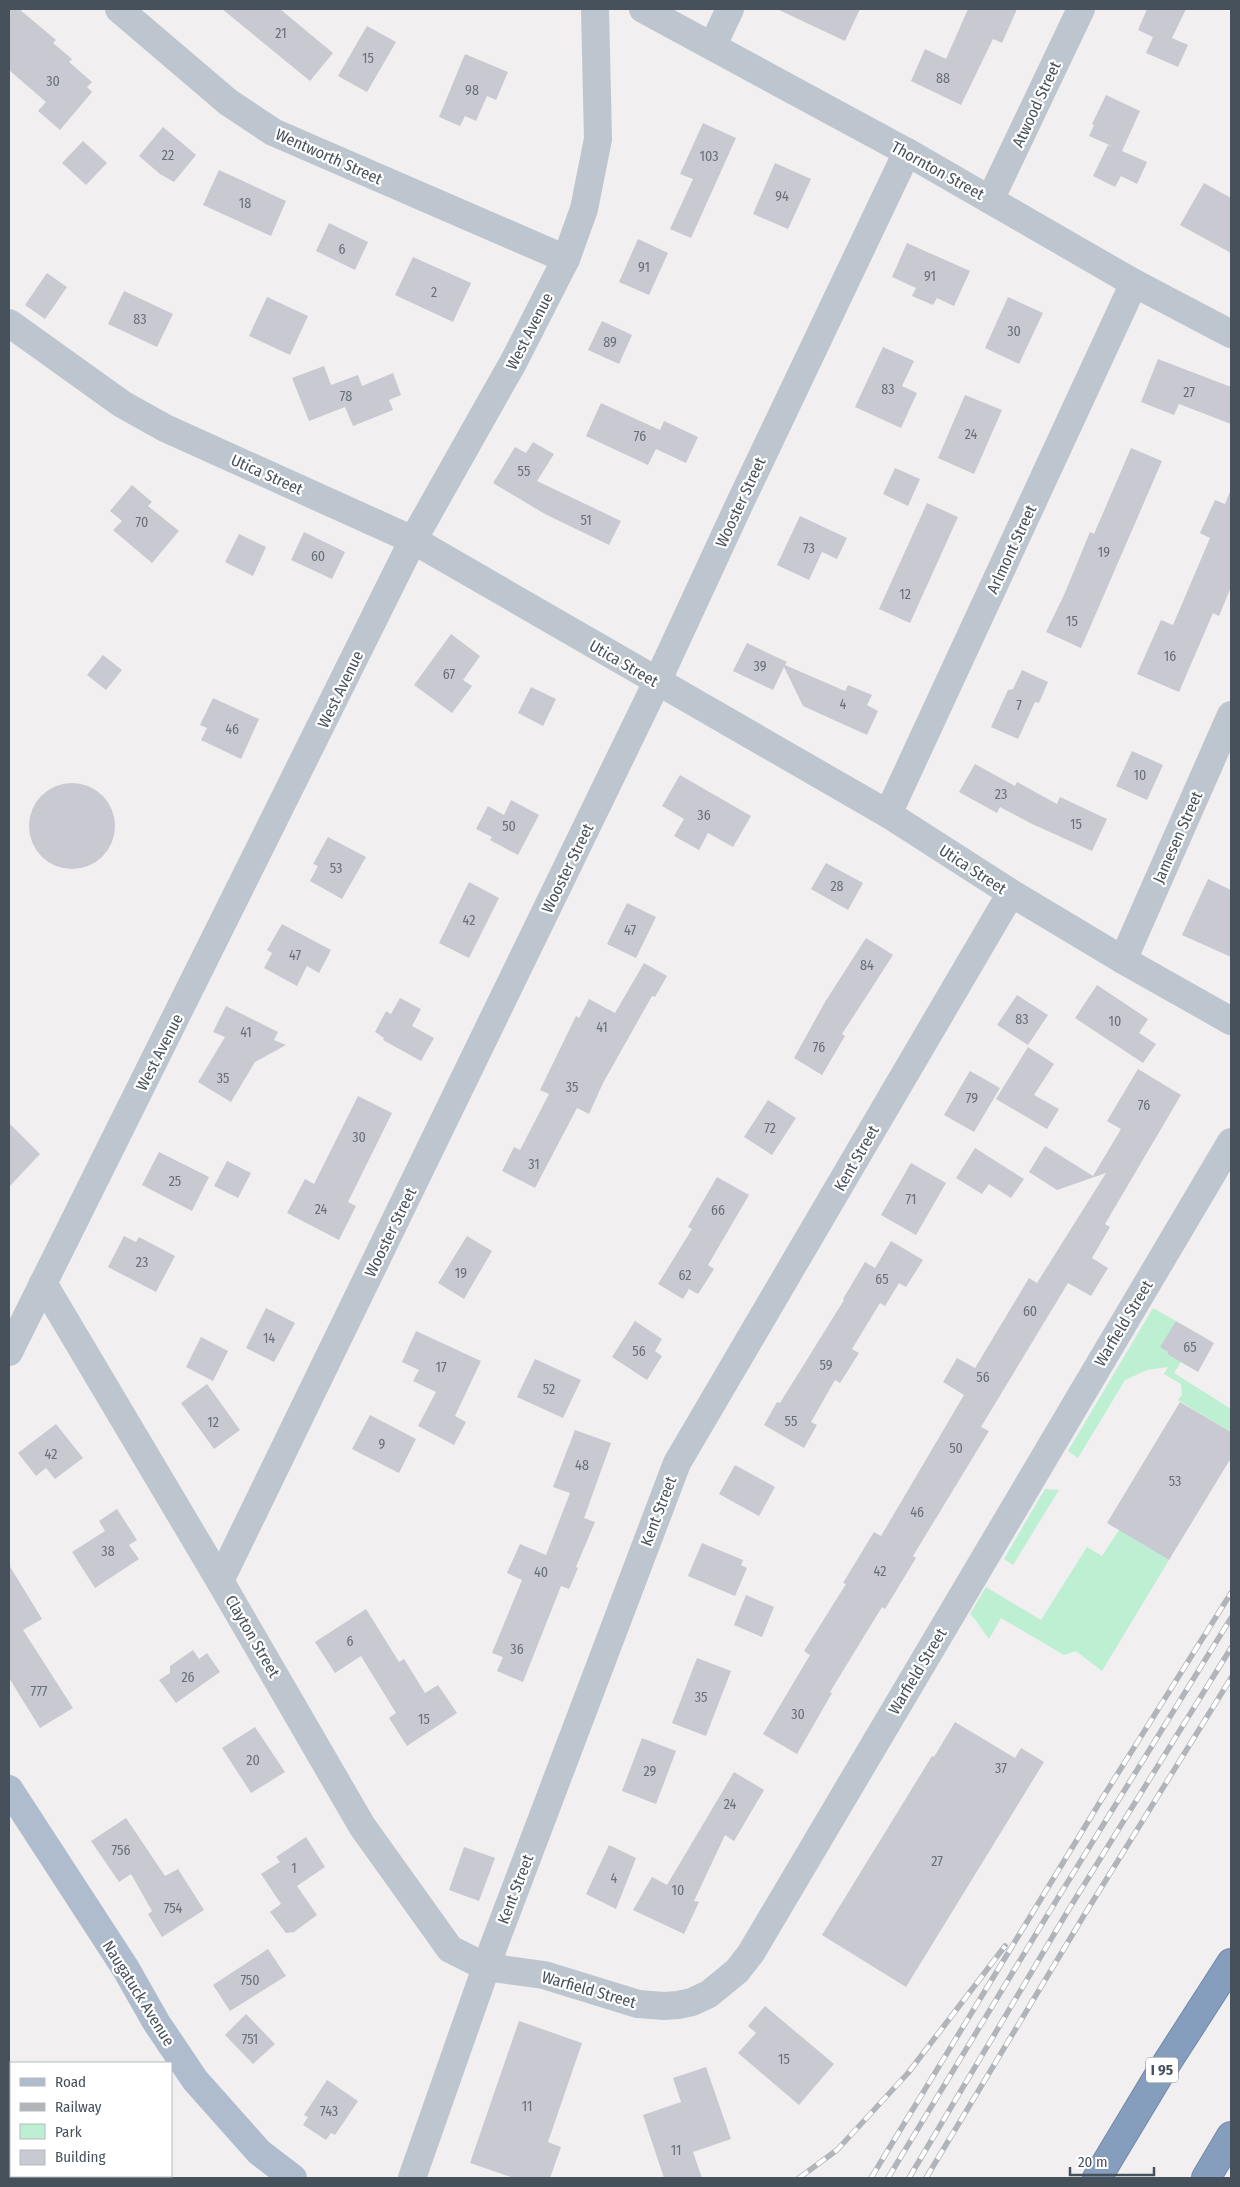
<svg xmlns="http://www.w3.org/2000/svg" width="1240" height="2187" viewBox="0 0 1240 2187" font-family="'Fira Sans Condensed',sans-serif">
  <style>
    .green { fill: #bdefd3 }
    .building { fill: #c9cad1 }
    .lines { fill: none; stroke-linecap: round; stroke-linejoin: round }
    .highway-casing { stroke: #7289a9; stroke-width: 30 }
    .minor { stroke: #bdc5ce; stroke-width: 28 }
    .major { stroke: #aebcce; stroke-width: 28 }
    .highway { stroke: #869ebd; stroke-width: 28 }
    .rail-casing { stroke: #b1b4b9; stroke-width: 5.5 }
    .rail { stroke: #fff; stroke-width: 4; stroke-dasharray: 11; stroke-linecap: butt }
    .labels { text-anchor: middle; stroke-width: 4.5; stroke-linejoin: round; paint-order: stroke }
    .number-label { font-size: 14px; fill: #686f79 }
    .shield { fill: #fff; stroke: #7e858d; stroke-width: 1 }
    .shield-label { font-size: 15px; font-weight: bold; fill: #47515c }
    .street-label { font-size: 16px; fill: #47515c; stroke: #fff }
  </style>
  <rect width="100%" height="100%" fill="#f1efef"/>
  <g class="green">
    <path d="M1153 1308 1176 1321 1161 1347 1168 1352 1167 1354 1181 1362 1174 1373 1231 1409V1432L1178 1400 1182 1395 1181 1384 1164 1374 1168 1367 1147 1370 1125 1380 1078 1458 1068 1451Z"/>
    <path d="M1045 1489 1059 1490 1013 1565 1004 1559Z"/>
    <path d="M1119 1530 1169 1560 1102 1671 1076 1651 1064 1655 1001 1618 989 1639C982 1630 978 1622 970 1614L986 1587 1041 1620 1087 1547 1102 1556Z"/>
  </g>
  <g class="building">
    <path d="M9 9H19L56 40 53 43 72 59 69 62 92 82 87 87 92 92 60 130 38 111 46 102 9 70Z"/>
    <path d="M222 9H280L333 53 310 81Z"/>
    <path d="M777 9H860L845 41Z"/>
    <path d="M968 9H1017L1002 43 993 39 961 105 911 81 925 49 946 59Z"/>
    <path d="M1147 9H1186L1172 38 1188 45 1178 67 1146 53 1153 37 1138 30Z"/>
    <path d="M367 26 396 42 367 92 338 76Z"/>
    <path d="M465 54 508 72 496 100 487 96 476 121 465 116 460 126 439 117Z"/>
    <path d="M1106 95 1140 111 1122 151 1147 162 1137 184 1121 176 1115 187 1093 176 1108 145 1114 147 1089 136 1094 125 1092 124Z"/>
    <path d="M703 123 736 138 691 238 670 229 693 179 680 174Z"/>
    <path d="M163 127 196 155 174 182 160 174 139 156Z"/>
    <path d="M83 141 107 163 86 185 62 163Z"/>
    <path d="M775 163 811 179 788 229 753 214Z"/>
    <path d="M219 170 286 201 271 236 203 205Z"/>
    <path d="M1204 183 1231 198V253L1180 225Z"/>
    <path d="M329 223 368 242 355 270 316 251Z"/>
    <path d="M638 239 668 253 649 295 619 282Z"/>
    <path d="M907 243 970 271 954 306 937 298 933 305 912 296 916 288 892 277Z"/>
    <path d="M413 257 471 283 453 322 395 295Z"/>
    <path d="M47 273 67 287 45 319 25 305Z"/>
    <path d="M124 291 173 314 157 347 108 324Z"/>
    <path d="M267 297 308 316 290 355 249 336Z"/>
    <path d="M1008 297 1043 313 1019 364 985 348Z"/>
    <path d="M602 321 632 335 619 364 588 350Z"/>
    <path d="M883 347 914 361 902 386 917 393 901 428 855 407Z"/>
    <path d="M1158 359 1231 387V424L1179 404 1174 415 1141 402Z"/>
    <path d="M324 366 331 385 358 375 362 386 393 373 401 395 389 400 393 410 353 426 345 407 309 421 292 378Z"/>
    <path d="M965 395 1002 410 974 474 938 458Z"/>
    <path d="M601 403 660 430 664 421 698 437 686 463 656 449 648 465 586 436Z"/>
    <path d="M533 442 554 454 537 481 621 521 609 545 545 514 493 483 515 447 526 453Z"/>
    <path d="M1131 448 1162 461 1081 648 1046 632 1064 595 1090 532 1094 534Z"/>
    <path d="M895 468 920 479 908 506 883 494Z"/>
    <path d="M132 485 152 502 148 506 179 531 152 563 113 530 122 521 110 511Z"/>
    <path d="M1231 489V587L1219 616 1213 613 1179 692 1137 674 1161 620 1173 625 1210 538 1200 533 1215 500 1225 504Z"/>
    <path d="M927 503 958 517 910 623 879 609Z"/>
    <path d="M800 516 847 538 837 559 822 552 809 580 777 565Z"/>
    <path d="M304 532 345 552 332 579 291 560Z"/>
    <path d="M239 534 266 547 253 576 225 562Z"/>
    <path d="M451 634 480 656 463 680 472 686 452 713 414 685Z"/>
    <path d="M747 643 787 662 785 665 845 691 848 685 872 695 867 705 878 711 867 735 803 706 784 667 773 690 733 671Z"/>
    <path d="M103 655 122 670 106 690 87 675Z"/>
    <path d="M1022 670 1048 682 1039 703 1035 702 1018 739 991 727 1008 690 1013 689Z"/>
    <path d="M531 687 556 699 543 726 518 713Z"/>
    <path d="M213 698 259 719 241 759 201 740 207 728 200 725Z"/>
    <path d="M1132 751 1163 765 1147 800 1116 786Z"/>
    <path d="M975 764 1015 786 1017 782 1057 804 1060 797 1107 819 1092 851 1030 823 1000 807 997 813 959 792Z"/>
    <path d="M680 775 751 816 733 847 708 833 699 850 674 836 684 819 662 806Z"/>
    <circle cx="72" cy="826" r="43"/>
    <path d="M511 800 539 815 518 855 490 840 492 837 476 829 488 806 504 815Z"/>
    <path d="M328 837 366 857 342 899 310 881 318 866 313 864Z"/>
    <path d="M826 863 863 883 848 910 811 889Z"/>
    <path d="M1208 879 1231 890V957L1182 935Z"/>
    <path d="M469 882 499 898 469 958 439 943Z"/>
    <path d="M627 903 656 917 636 958 607 944Z"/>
    <path d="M282 924 331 950 319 973 307 966 297 986 264 968 272 953 267 950Z"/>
    <path d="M866 938 893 955 842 1034 845 1036 822 1075 794 1058 825 1002Z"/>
    <path d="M644 963 667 976 655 997 652 996 603 1083 589 1114 577 1108 535 1188 502 1171 514 1147 520 1150 549 1094 540 1090 576 1016 579 1018 589 999 615 1013Z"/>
    <path d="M1097 985 1148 1019 1139 1033 1156 1044 1143 1063 1075 1018Z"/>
    <path d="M1017 995 1048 1015 1028 1045 997 1025Z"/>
    <path d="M400 998 421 1009 412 1026 434 1038 421 1061 383 1040 384 1038 375 1032 386 1011 391 1014Z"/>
    <path d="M226 1006 278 1032 274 1040 286 1045 255 1062 231 1102 198 1082 225 1037 213 1032Z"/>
    <path d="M1028 1047 1054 1064 1034 1095 1059 1109 1047 1129 996 1099Z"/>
    <path d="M1138 1069 1181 1095 1105 1224 1110 1227 1092 1258 1108 1268 1091 1296 1068 1283 981 1427 989 1431 913 1556 916 1558 885 1609 882 1607 830 1692 832 1693 797 1754 763 1734 810 1655 804 1651 846 1584 843 1583 874 1532 881 1536 964 1395 943 1382 957 1358 975 1368 1029 1278 1037 1283 1106 1173 1057 1190 1029 1172 1045 1146 1093 1176 1121 1129 1107 1121Z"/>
    <path d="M970 1071 1000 1088 974 1132 944 1115Z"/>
    <path d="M358 1096 392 1113 348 1202 356 1206 339 1240 287 1213 305 1179 314 1184Z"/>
    <path d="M768 1100 796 1118 772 1155 744 1137Z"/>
    <path d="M9 1123 40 1154 9 1187Z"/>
    <path d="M975 1148 1024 1179 1011 1198 989 1184 982 1194 956 1178Z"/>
    <path d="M159 1152 209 1177 192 1211 142 1185Z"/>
    <path d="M227 1161 251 1173 238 1198 214 1186Z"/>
    <path d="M911 1163 946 1183 916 1235 881 1215Z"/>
    <path d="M717 1177 749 1195 708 1265 714 1269 698 1294 689 1289 683 1299 658 1284 692 1229 688 1227Z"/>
    <path d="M124 1236 136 1242 139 1237 175 1256 156 1292 108 1267Z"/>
    <path d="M467 1236 492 1251 464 1299 438 1283Z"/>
    <path d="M891 1241 923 1260 906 1287 899 1283 885 1306 880 1303 852 1349 859 1353 840 1383 835 1380 811 1422 817 1425 804 1448 764 1425 777 1402 780 1403 844 1300 843 1299 865 1262 875 1268Z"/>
    <path d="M266 1308 295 1323 274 1362 246 1348Z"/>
    <path d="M635 1321 662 1339 655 1351 662 1356 647 1380 612 1357Z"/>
    <path d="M1176 1321 1214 1343 1198 1372 1167 1354 1168 1352 1160 1347Z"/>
    <path d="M416 1331 481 1361 455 1416 466 1422 454 1445 418 1426 436 1392 413 1381 419 1370 402 1362Z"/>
    <path d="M201 1337 228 1351 213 1381 186 1367Z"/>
    <path d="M535 1359 581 1380 563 1418 517 1397Z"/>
    <path d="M207 1384 240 1430 214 1449 181 1403Z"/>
    <path d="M1180 1402 1231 1432V1458L1169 1560 1107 1523Z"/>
    <path d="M370 1415 416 1439 399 1473 352 1449Z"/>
    <path d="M56 1424 83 1458 55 1479 46 1468 36 1476 18 1453Z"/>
    <path d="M575 1430 611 1443 584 1518 595 1522 576 1567 578 1568 569 1589 561 1586 523 1682 497 1671 503 1657 492 1653 522 1580 507 1573 520 1544 546 1555 570 1493 553 1487Z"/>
    <path d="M735 1465 775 1487 759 1516 719 1494Z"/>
    <path d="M117 1509 137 1540 129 1545 139 1559 95 1588 72 1552 105 1531 99 1521Z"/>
    <path d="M702 1543 743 1560 741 1565 747 1568 735 1596 688 1576Z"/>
    <path d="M9 1565 42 1619 23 1630 73 1708 40 1728 9 1678Z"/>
    <path d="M746 1595 774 1607 762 1637 734 1625Z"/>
    <path d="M366 1609 399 1662 404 1659 425 1693 438 1685 457 1713 407 1746 389 1718 396 1713 361 1656 335 1673 315 1642Z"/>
    <path d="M193 1650 199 1659 207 1653 220 1672 176 1703 159 1680 170 1673V1666Z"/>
    <path d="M697 1658 731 1671 706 1736 672 1723Z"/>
    <path d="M955 1722 1015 1758 1021 1748 1044 1762 906 1987 822 1935 932 1756 934 1757Z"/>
    <path d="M255 1727 285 1772 251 1793 222 1748Z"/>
    <path d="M642 1738 676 1751 656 1804 622 1791Z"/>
    <path d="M734 1772 764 1790 734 1841 725 1835 694 1901 699 1902 684 1934 633 1910 652 1877 667 1885Z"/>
    <path d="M126 1818 165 1876 178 1869 204 1910 162 1937 148 1914 152 1911 131 1874 119 1882 91 1841Z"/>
    <path d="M306 1837 325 1867 297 1886 317 1915 294 1932 286 1933 270 1912 281 1904 261 1874 280 1862 276 1857Z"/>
    <path d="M609 1845 636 1858 616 1909 586 1894Z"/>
    <path d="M464 1847 495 1858 479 1901 449 1890Z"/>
    <path d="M268 1949 286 1976 230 2011 213 1985Z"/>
    <path d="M765 2006 834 2064 799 2105 738 2053 756 2033 748 2026Z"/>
    <path d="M246 2014 275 2044 253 2064 225 2035Z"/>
    <path d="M519 2021 582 2043 548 2142 561 2147 550 2178H514L470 2163Z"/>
    <path d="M706 2067 731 2139 693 2152 702 2178H664L643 2115 681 2102 673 2078Z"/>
    <path d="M327 2080 358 2101 335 2135 331 2133 326 2140 303 2125 308 2117 304 2115Z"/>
  </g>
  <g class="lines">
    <g class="highway-casing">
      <g id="highway">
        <path d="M1097 2178 1159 2075 1231 1963"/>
        <path d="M1206 2178 1231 2136"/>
      </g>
    </g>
    <g class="minor">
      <path d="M119 9 228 102 273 132 566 259"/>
      <path d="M643 9 907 152 1134 283 1231 334"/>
      <path d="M713 45 730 9"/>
      <path d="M990 200 1081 9"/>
      <path d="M9 323 122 404 165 428 413 540 888 814 1011 893 1123 960 1231 1021"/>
      <path d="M888 814 1134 283"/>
      <path d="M1123 960 1231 715"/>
      <path d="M43 1283 220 1581 362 1826 450 1949 486 1967 544 1975 638 2004 664 2006 678 2005 692 2002 709 1994 737 1971 751 1953 1231 1142"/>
      <path d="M9 1352 413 540 514 361 566 259 584 209 598 139 595 9"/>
      <path d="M220 1581 657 682 738 507 907 152"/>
      <path d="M412 2178 494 1945 677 1463 1011 893"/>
    </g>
    <path class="major" d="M9 1789 126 1969 156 2022 195 2080 259 2152 293 2178"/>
    <use href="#highway" class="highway"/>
    <g class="rail-casing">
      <g id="rail">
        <path d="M799 2178 837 2150 908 2073 1005 1946"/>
        <path d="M871 2178 1103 1797 1231 1593"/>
        <path d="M888 2178 1056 1901 1231 1618"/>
        <path d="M909 2178 1069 1909 1231 1648"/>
        <path d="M926 2178 1083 1917 1231 1678"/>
      </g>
    </g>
    <use href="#rail" class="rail"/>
  </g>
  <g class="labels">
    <g class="number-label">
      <text x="281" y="38">21</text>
      <text x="368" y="63">15</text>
      <text x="943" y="83">88</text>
      <text x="53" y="86">30</text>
      <text x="472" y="95">98</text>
      <text x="168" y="160">22</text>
      <text x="709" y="161">103</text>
      <text x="782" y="201">94</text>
      <text x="245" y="208">18</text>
      <text x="342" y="254">6</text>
      <text x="644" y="272">91</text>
      <text x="930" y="281">91</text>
      <text x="434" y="297">2</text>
      <text x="140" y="324">83</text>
      <text x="1014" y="336">30</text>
      <text x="610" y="347">89</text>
      <text x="888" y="394">83</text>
      <text x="1189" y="397">27</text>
      <text x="346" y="401">78</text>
      <text x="971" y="439">24</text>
      <text x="640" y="441">76</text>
      <text x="524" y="476">55</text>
      <text x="586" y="525">51</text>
      <text x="142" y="527">70</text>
      <text x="809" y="553">73</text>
      <text x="1104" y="557">19</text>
      <text x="318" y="561">60</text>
      <text x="905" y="599">12</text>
      <text x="1072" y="626">15</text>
      <text x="1170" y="661">16</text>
      <text x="760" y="671">39</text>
      <text x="449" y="679">67</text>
      <text x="843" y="709">4</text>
      <text x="1019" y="710">7</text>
      <text x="232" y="734">46</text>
      <text x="1140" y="780">10</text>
      <text x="1001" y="799">23</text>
      <text x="704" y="820">36</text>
      <text x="1076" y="829">15</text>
      <text x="509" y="831">50</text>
      <text x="336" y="873">53</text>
      <text x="837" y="891">28</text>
      <text x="469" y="925">42</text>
      <text x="630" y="935">47</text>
      <text x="295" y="960">47</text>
      <text x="867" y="970">84</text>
      <text x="1022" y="1024">83</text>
      <text x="1115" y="1026">10</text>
      <text x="602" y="1032">41</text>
      <text x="246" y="1037">41</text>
      <text x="819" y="1052">76</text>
      <text x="223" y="1083">35</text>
      <text x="572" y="1092">35</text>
      <text x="972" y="1103">79</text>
      <text x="1144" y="1110">76</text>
      <text x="770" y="1133">72</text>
      <text x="359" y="1142">30</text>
      <text x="534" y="1169">31</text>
      <text x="175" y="1186">25</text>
      <text x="911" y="1204">71</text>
      <text x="321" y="1214">24</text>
      <text x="718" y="1215">66</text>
      <text x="142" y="1267">23</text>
      <text x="461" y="1278">19</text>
      <text x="685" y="1280">62</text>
      <text x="882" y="1284">65</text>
      <text x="1030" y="1316">60</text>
      <text x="269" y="1343">14</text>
      <text x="1190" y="1352">65</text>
      <text x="639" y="1356">56</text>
      <text x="826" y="1370">59</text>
      <text x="441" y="1372">17</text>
      <text x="983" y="1382">56</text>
      <text x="549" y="1394">52</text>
      <text x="791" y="1426">55</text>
      <text x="213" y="1427">12</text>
      <text x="382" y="1449">9</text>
      <text x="956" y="1453">50</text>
      <text x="51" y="1459">42</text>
      <text x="582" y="1470">48</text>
      <text x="1175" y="1486">53</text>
      <text x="917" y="1517">46</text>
      <text x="108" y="1556">38</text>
      <text x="880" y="1576">42</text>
      <text x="541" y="1577">40</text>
      <text x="350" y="1646">6</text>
      <text x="517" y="1654">36</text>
      <text x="188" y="1682">26</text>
      <text x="39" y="1696">777</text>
      <text x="701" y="1702">35</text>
      <text x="798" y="1719">30</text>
      <text x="424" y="1724">15</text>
      <text x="253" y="1765">20</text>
      <text x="1001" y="1773">37</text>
      <text x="650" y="1776">29</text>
      <text x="730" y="1809">24</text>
      <text x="121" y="1855">756</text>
      <text x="937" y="1866">27</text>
      <text x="294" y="1873">1</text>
      <text x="614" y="1883">4</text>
      <text x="678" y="1895">10</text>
      <text x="173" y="1913">754</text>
      <text x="250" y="1985">750</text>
      <text x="250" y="2044">751</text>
      <text x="784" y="2064">15</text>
      <text x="527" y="2111">11</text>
      <text x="329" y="2116">743</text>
      <text x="676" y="2155">11</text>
    </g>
    <rect class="shield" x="1146" y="2057.5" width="32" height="25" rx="4"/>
    <g class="shield-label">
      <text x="1162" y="2075">I 95</text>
    </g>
    <g class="street-label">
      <text transform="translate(1036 104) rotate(-65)" y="6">Atwood Street</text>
      <text transform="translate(329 156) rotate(24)" y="6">Wentworth Street</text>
      <text transform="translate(938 170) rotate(29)" y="6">Thornton Street</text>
      <text transform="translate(529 331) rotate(-63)" y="6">West Avenue</text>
      <text transform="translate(267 474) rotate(24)" y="6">Utica Street</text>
      <text transform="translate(740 502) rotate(-65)" y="6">Wooster Street</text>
      <text transform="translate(1011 549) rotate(-65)" y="6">Arlmont Street</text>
      <text transform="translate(624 663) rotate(30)" y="6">Utica Street</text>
      <text transform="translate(340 689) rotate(-64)" y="6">West Avenue</text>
      <text transform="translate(1177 837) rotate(-66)" y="6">Jamesen Street</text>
      <text transform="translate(567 868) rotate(-64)" y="6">Wooster Street</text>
      <text transform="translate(973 869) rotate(33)" y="6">Utica Street</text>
      <text transform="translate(159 1052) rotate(-63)" y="6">West Avenue</text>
      <text transform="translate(856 1158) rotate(-60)" y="6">Kent Street</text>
      <text transform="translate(390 1232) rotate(-64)" y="6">Wooster Street</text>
      <text transform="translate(1123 1323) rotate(-59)" y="6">Warfield Street</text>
      <text transform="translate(658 1511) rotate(-69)" y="6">Kent Street</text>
      <text transform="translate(253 1636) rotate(60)" y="6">Clayton Street</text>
      <text transform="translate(917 1671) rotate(-59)" y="6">Warfield Street</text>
      <text transform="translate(515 1889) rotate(-69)" y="6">Kent Street</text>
      <text transform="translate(589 1989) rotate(16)" y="6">Warfield Street</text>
      <text transform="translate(139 1993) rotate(58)" y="6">Naugatuck Avenue</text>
    </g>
  </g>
  <rect width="1240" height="2187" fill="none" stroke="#47515c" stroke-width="20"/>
  <rect x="10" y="2062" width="162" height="115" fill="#ffffff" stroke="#b5b9be"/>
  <rect x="20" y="2078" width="25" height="8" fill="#aebcce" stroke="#b5b9be"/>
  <text x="55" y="2087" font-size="15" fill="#47515c">Road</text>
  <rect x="20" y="2103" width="25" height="8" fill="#b1b4b9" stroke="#b5b9be"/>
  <text x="55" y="2112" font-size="15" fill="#47515c">Railway</text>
  <rect x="20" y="2124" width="25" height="15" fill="#bdefd3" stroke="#b5b9be"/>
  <text x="55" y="2137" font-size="15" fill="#47515c">Park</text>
  <rect x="20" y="2150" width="25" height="15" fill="#c9cad1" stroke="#b5b9be"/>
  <text x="55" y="2162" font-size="15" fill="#47515c">Building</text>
  <path d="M1070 2167v8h84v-8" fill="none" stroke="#47515c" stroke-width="2.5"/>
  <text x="1078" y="2167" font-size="15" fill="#47515c" stroke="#ffffff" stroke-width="4" paint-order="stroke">20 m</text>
</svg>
